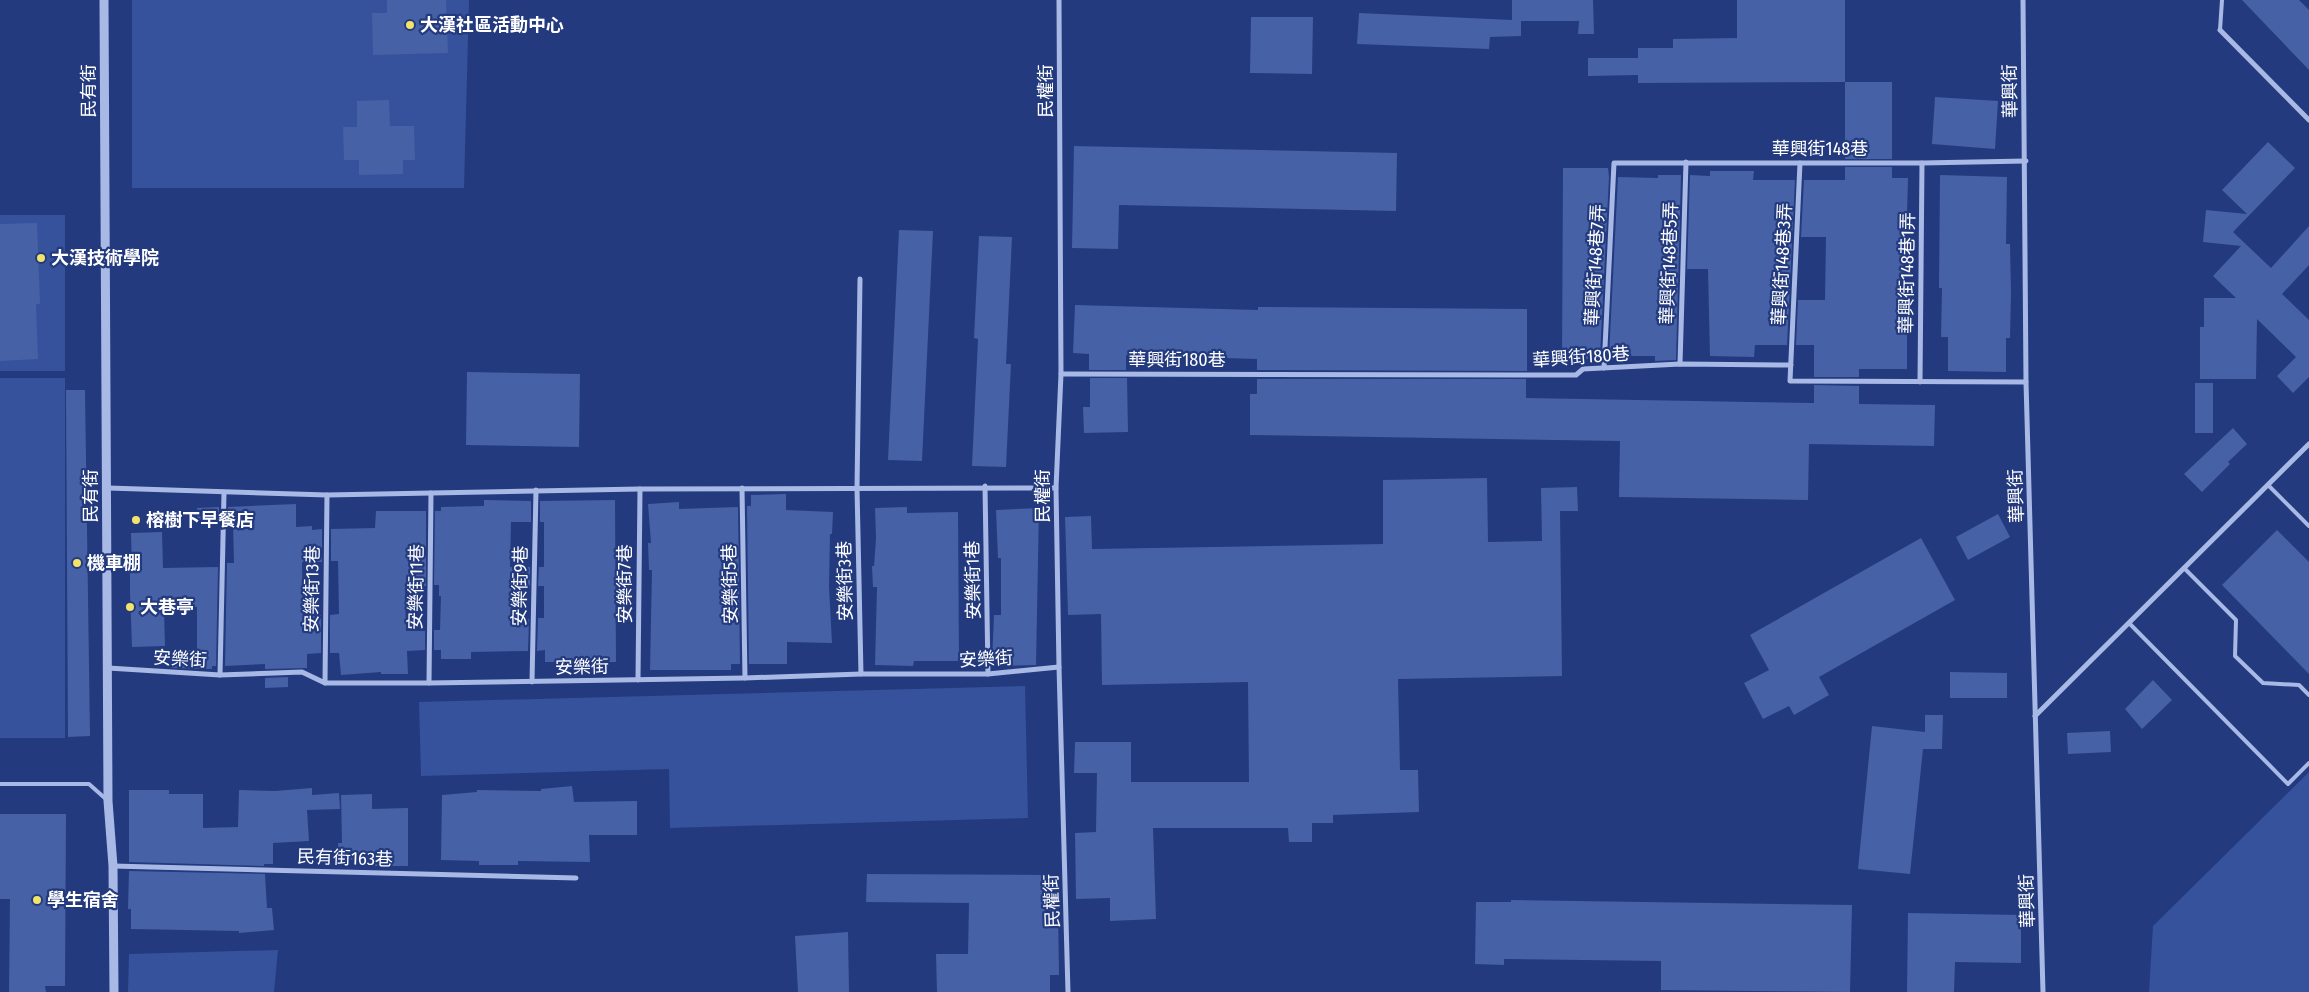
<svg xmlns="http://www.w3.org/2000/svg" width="2309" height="992" viewBox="0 0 2309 992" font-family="'Fira Sans Condensed','Noto Sans TC',sans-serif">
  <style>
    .green { fill: #36529c }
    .building { fill: #4661a5 }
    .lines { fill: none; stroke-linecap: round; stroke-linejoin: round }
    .service { stroke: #a8b9e6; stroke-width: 4 }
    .minor { stroke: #a8b9e6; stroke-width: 5 }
    .tertiary { stroke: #a8b9e6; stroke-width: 9 }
    .poi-dot { fill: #f2e36a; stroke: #233a7e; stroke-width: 2 }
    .labels { text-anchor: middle; stroke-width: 4.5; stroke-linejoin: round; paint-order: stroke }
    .poi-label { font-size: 18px; font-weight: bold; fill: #fff; stroke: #233a7e; text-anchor: start }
    .street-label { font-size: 18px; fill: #fff; stroke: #233a7e }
  </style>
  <rect width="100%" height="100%" fill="#233a7e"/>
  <g class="green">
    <path d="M132 0H469L464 188H132Z"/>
    <rect x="0" y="215" width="65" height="156"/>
    <rect x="0" y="378" width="65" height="360"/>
    <path d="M1025 686 1028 818 670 828 669 769 421 776 419 702Z"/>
    <path d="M2309 772V992H2149L2153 926Z"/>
    <path d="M278 950 274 992H128L129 954Z"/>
  </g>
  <g class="building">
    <path d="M387 0H446L448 53 373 55 372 13H387Z"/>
    <path d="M1512 0H1593L1594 34H1578L1579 21H1521V36L1490 37 1489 49 1357 44 1359 13 1512 20Z"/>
    <path d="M1737 0H1845V82L1638 83V75L1588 76V58H1638V48H1673V39L1737 38Z"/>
    <path d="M2242 0H2299L2309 10V70Z"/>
    <path d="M1251 17H1313L1312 74 1250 73Z"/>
    <rect x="1845" y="82" width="47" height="77"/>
    <path d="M1935 97 1998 101 1995 149 1932 144Z"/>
    <path d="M389 100 390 126H414L415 160H403V174L359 175V160H344L343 127H357V101Z"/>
    <path d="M2268 142 2295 168 2233 232 2271 268 2309 226V265L2282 294 2309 320V377L2293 393 2277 376 2296 357 2257 319 2256 379H2200V327H2204V298H2236L2213 276 2241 246 2203 242 2206 210 2247 214 2222 190Z"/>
    <path d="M1074 146 1397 153 1396 211 1119 205 1118 249 1072 248Z"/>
    <path d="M1845 167H1892V178H1908L1904 327 1907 328V369H1859V377H1814V345H1796L1798 300H1825L1826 237H1801L1804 180H1845Z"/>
    <path d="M1563 168H1608L1609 177 1600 356H1598V359H1562Z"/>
    <path d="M1710 171H1754L1753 180H1795L1787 345H1755L1754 357 1710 356 1708 269H1687L1690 175 1710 176Z"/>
    <path d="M1658 175H1681L1676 360 1655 361V356H1609L1618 177 1658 178Z"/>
    <path d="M1940 175 2007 177 2006 244H2010L2011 293 2010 338H2006V372L1948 371V337H1941L1942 288H1939Z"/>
    <path d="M37 223 40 304H36L38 359 0 361V224Z"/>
    <path d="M899 230 933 231 922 461 888 460Z"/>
    <path d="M979 236 1012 237 1006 364H1011L1006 467 972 466 978 339 974 338Z"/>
    <path d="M1075 305 1258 310V307L1527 309V371L1257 370V359L1126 355V370H1089V354L1073 353Z"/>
    <path d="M467 372 580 374 579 447 466 445Z"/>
    <path d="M1090 378H1127L1128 432 1084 433 1083 407H1090Z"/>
    <path d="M1257 379H1526V398L1814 403V385L1859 386V404L1935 405 1934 446 1809 444 1808 500 1619 497 1620 441 1250 435V394H1257Z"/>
    <rect x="2195" y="383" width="18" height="50"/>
    <path d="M66 390H85L90 736 68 737Z"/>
    <path d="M2233 428 2247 444 2228 462 2230 464 2202 492 2184 474Z"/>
    <path d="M1487 478 1488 542 1542 541 1541 488 1577 487 1578 511H1560L1562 676 1398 679 1400 770H1418L1419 812 1333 815V823H1312V842H1289L1288 828H1153L1156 919 1110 921V898L1076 899 1075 833 1096 832 1097 773H1074L1075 742H1131V782H1249L1248 682 1102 685 1101 614 1068 615 1065 517 1091 516 1092 549 1383 544V480Z"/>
    <path d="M786 494V510L833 512 832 534H830L829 587 832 643 787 642V664H749L747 506H751V495Z"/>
    <path d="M484 500 531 501V522H511L510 567H530V586H511L512 619H529L528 651 471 652V659H441V650H434V630H440L441 596H439V585H434L435 511H441V507L484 506Z"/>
    <path d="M615 500 616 662H545V650L537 651 538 618H544V586H538L539 567H544V522H540V501Z"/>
    <path d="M679 502V509L738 507 740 664H731V670H650L652 570H649L648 543H651L648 504Z"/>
    <path d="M296 504V527L312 526V530L322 529V562H302L303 616 321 615V653L307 654V668L265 669V664L225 666 227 563H234L233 522H228V507Z"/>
    <path d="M219 507V523H197V508Z"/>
    <path d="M907 507V513L958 512 959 661H914L913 666 875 665 877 587H873L872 566H874L876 538 875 508Z"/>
    <path d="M1039 508 1036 665 1001 666V662H992L994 615H1001V558H998L996 510Z"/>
    <path d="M376 511H426V586H406L405 590 406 631H425V650L407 651 408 674H381V672L341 675 339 653H330V615L339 614 338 561H331V529L375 528Z"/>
    <path d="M1998 514 2010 537 1968 560 1956 537Z"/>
    <path d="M2277 530 2309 562V674L2222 585Z"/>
    <path d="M162 532 163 568 218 567 216 666H212V669L171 668 170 651 197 650V607L164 608 165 646 132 647 130 593V572H132L131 533Z"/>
    <path d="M1921 538 1955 600 1819 677 1829 695 1794 715 1789 706 1763 719 1744 683 1769 670 1750 635Z"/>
    <path d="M1950 672 2007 673V698H1950Z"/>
    <path d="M288 677V687L265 688V678Z"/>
    <path d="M2153 680 2172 700 2142 729 2125 709Z"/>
    <path d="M1925 715H1943L1942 749H1923L1910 874 1858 869 1872 726 1925 732Z"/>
    <path d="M2110 731 2111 752 2068 754 2067 733Z"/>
    <path d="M572 786 574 802 637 801V835H589L590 862 518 861V865H479V861L441 860 442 795 477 792V790L541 791V789Z"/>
    <path d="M312 788V795L339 793 340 809 307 810 309 841 273 843V864H264V866L129 862V790H169V794H203V828L238 827 239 790 275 791Z"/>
    <path d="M372 794V809L408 808V866H375V859L339 860 338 843H342L341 795Z"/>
    <path d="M0 814H66L65 986H45L46 992H9L10 899H0Z"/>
    <path d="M129 871 265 874 267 908H272L274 930 239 933V931L131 929V909H128Z"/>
    <path d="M867 874 1046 875V908H1058L1059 975H1050V992H937L936 954H968L969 903 866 902Z"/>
    <path d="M1511 900 1852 905 1850 992 1661 990V961L1504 959V965L1475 964 1476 902H1511Z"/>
    <path d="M1908 913 2021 915V963L1955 962 1954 992H1907Z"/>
    <path d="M848 932 849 992H798L795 936Z"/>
  </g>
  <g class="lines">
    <g class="service">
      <path d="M2220 30 2222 0"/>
      <path d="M2268 485 2309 526"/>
      <path d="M2184 568 2236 620 2235 656 2263 683 2299 685 2309 695"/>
      <path d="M2129 623 2288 784 2309 763"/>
      <path d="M0 784H89L107 800"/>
    </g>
    <g class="minor">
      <path d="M1059 0 1061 374 1056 488 1059 667 1068 992"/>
      <path d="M2023 0 2026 382 2043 992"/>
      <path d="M2220 30 2309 120"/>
      <path d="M1800 163 1790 381 2026 382"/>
      <path d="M860 279 857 488 861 674"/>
      <path d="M1680 364 1686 162"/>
      <path d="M1604 368 1614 163H1922L2026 161"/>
      <path d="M1061 374 1576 375 1583 369 1680 364 1791 365"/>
      <path d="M1920 382 1922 163"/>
      <path d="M985 486 988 674"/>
      <path d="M108 488 327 495 640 489 1056 488"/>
      <path d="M742 488 745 678"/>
      <path d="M108 668 220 675 302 672 325 683H429L745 678 861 674H988L1059 667"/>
      <path d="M220 675 224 493"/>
      <path d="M638 680 640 489"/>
      <path d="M532 682 536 490"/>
      <path d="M325 683 327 495"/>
      <path d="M429 683 431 493"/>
      <path d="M2035 716 2309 444"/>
      <path d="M113 866 576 878"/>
    </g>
    <path class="tertiary" d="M104 0 108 801 113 866 114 992"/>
  </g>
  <g class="poi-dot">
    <circle cx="410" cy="25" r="5"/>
    <circle cx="41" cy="258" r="5"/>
    <circle cx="136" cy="520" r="5"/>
    <circle cx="77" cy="563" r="5"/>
    <circle cx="130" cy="607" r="5"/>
    <circle cx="37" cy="900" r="5"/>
  </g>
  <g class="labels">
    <g class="poi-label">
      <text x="420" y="31">大漢社區活動中心</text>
      <text x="51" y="264">大漢技術學院</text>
      <text x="146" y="526">榕樹下早餐店</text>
      <text x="87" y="569">機車棚</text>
      <text x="140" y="613">大巷亭</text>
      <text x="47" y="906">學生宿舍</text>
    </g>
    <g class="street-label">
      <text transform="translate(89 91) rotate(-90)" y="6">民有街</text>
      <text transform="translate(1046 91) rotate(-90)" y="6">民權街</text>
      <text transform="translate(2010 91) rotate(-91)" y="6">華興街</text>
      <text x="1820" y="155">華興街148巷</text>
      <text transform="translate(1669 263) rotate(-88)" y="6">華興街148巷5弄</text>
      <text transform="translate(1782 264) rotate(-87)" y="6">華興街148巷3弄</text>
      <text transform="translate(1595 265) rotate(-87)" y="6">華興街148巷7弄</text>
      <text transform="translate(1907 273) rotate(-89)" y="6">華興街148巷1弄</text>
      <text transform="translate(1581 357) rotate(-4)" y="6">華興街180巷</text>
      <text x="1177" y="366">華興街180巷</text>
      <text transform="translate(91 496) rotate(-90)" y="6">民有街</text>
      <text transform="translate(1043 496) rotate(-90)" y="6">民權街</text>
      <text transform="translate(2016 496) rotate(-92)" y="6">華興街</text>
      <text transform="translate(973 580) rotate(-91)" y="6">安樂街1巷</text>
      <text transform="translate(845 581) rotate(-91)" y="6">安樂街3巷</text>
      <text transform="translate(625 584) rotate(-90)" y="6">安樂街7巷</text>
      <text transform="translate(730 584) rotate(-91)" y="6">安樂街5巷</text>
      <text transform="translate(520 586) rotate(-89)" y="6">安樂街9巷</text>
      <text transform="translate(416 587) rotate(-89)" y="6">安樂街11巷</text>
      <text transform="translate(312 589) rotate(-89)" y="6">安樂街13巷</text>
      <text transform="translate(180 659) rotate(3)" y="6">安樂街</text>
      <text transform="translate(986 659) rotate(-3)" y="6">安樂街</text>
      <text transform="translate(582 667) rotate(-1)" y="6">安樂街</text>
      <text transform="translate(345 858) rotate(2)" y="6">民有街163巷</text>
      <text transform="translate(1052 901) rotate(-92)" y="6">民權街</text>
      <text transform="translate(2027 901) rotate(-92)" y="6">華興街</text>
    </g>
  </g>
</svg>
